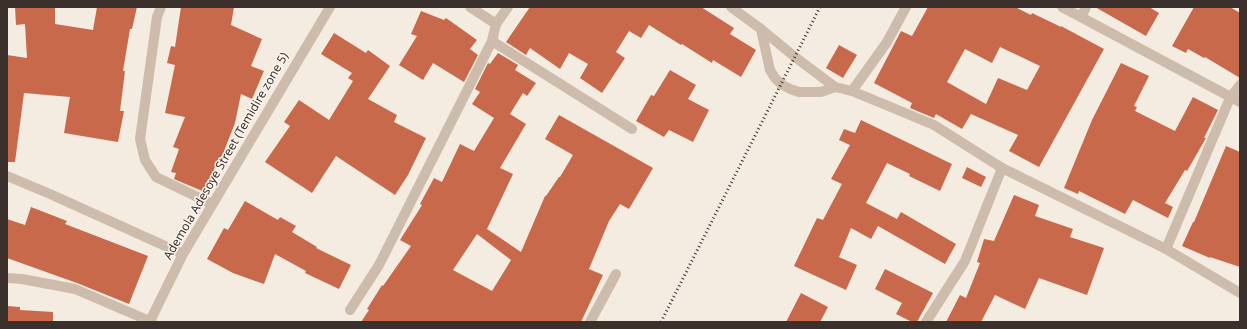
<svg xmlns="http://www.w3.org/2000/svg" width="1247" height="329" viewBox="0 0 1247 329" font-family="'Noto Sans',sans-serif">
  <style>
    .building { fill: #c8694b; fill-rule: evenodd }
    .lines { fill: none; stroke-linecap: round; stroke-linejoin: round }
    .minor { stroke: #cdbbac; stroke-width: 10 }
    .rail { stroke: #3b302b; stroke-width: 3; stroke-dasharray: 1 3; stroke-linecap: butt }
    .labels { text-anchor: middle; stroke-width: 3; stroke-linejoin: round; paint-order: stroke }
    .street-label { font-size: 12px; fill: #3b302b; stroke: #fbf5ee }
  </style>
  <rect width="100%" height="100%" fill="#f4ebe1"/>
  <g class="building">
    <path d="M15 7H55V24L93 30 97 7H137L132 29H130L123 71H125L120 111H124L118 142 64 133 70 97 24 93 15 162H7V55L27 58 25 24 16 25Z"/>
    <path d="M181 7H234L231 25 262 39 251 66 264 71 252 99 241 94 235 123 219 164 216 163 207 193 174 179 176 173 171 172 179 149 173 147 185 117 165 113 175 65 167 63 171 46 175 47Z"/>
    <path d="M530 7H701L734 28 730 34 756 50 741 77 713 60 712 63 682 44 681 45 649 25 641 38 629 31 616 52 625 58 602 93 580 78 588 64 569 53 560 69 530 48 526 55 506 42Z"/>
    <path d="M928 7H1015L1031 15 1032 13 1061 27V26L1104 49 1039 167 1009 151 1018 135 971 114 962 129 936 114 934 118 910 108 912 103 874 83 901 31 912 36ZM1000 47 1040 66 1027 90 998 78 986 104 947 82 965 49 992 63Z"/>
    <path d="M1095 7H1149L1159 13 1146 36Z"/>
    <path d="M1194 7H1230L1240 13V78L1205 57 1204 58 1188 49 1186 53 1172 46Z"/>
    <path d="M421 11 444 20 446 18 477 40 470 49 478 55 464 82 433 63 423 80 399 65 417 36 411 34Z"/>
    <path d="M334 33 366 53 368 50 390 66 368 99 397 115 394 122 426 138 408 175 395 195 336 156 312 193 265 162 290 126 284 122 299 100 329 120 353 81 348 78 352 73 321 54Z"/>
    <path d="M839 45 857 55 843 78 826 68Z"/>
    <path d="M498 53 518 65 515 70 536 83 527 96 523 93 510 114 526 124 500 168 513 174 487 229 521 252 545 196H546L559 177H560L573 155 545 139 559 115 653 168 629 209 620 204 609 221 589 269 603 275 581 322H361L369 310 367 309 382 285 383 286 411 246 400 240 422 205 420 204 434 178 442 182 460 144 474 151 494 118 472 104 480 92 475 89 488 63 490 64ZM477 234 511 260 492 291 453 270Z"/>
    <path d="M1121 63 1149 76 1134 106 1137 107 1135 111 1175 131 1193 97 1218 110 1204 138H1206L1187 171 1185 170 1165 203 1173 207 1168 218 1133 200 1125 214 1079 191 1078 194 1064 188 1092 120Z"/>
    <path d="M670 70 696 85 688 99 709 110 693 142 669 130 664 137 636 121 651 95 654 96Z"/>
    <path d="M861 120 952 164 940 191 909 176 910 174 887 163 866 203 897 219 901 212 956 244 945 264 878 226 871 239 851 228 839 257 857 265 846 290 794 266 817 218 823 220 842 184 831 179 850 145 839 140 844 129 855 133Z"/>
    <path d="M1226 146 1240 152V267L1210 257V258L1182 246 1193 222H1194Z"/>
    <path d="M967 167 986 177 981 187 962 178Z"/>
    <path d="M1014 195 1039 205 1035 216 1073 229 1070 237 1104 248 1087 295 1039 278 1025 309 995 295 981 322H946L960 295 966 298 980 263 977 262 984 239 994 241Z"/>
    <path d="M245 201 278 220 280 217 296 226 292 232 317 247 316 248 351 265 339 289 305 273 306 271 275 254 264 284 233 273 207 259 224 228 228 230Z"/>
    <path d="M31 207 67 221 65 224 148 256 129 304 77 283 7 258V219L25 225Z"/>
    <path d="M885 269 933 293 917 322H912L896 314 902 303 875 289Z"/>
    <path d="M801 293 828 307 820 322H786Z"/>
    <path d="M7 306 20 307V310L53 312V322H7Z"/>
  </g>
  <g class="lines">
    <g class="minor">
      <path d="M161 7 157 17 140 139 145 160 156 177 212 204"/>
      <path d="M470 7 496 24"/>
      <path d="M731 7 761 29 795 57 835 87 852 91 881 103 934 125 1002 168 1166 249 1240 293"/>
      <path d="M1062 7 1240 102"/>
      <path d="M1081 17 1086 7"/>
      <path d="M761 29 770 70 775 78 781 84 790 89 799 92H821L835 87"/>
      <path d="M492 41 632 129"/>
      <path d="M852 91 887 42 906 7"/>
      <path d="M7 176 50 194 183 254"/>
      <path d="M1166 249 1230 98 1240 85"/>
      <path d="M7 278 22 279 75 289 152 322"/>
      <path d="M350 310 379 265 492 41 496 24 508 7"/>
      <path d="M150 321 183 254 330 7"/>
      <path d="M590 322 616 274"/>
      <path d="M926 322 965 261 1002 168"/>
    </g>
    <path class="rail" d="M661 322 820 7"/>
  </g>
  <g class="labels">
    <g class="street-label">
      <text transform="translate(226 156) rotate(-60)" y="4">Ademola Adesoye Street (Temidire zone 5)</text>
    </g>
  </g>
  <rect width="1247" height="329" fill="none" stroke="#3b302b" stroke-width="16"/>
</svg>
